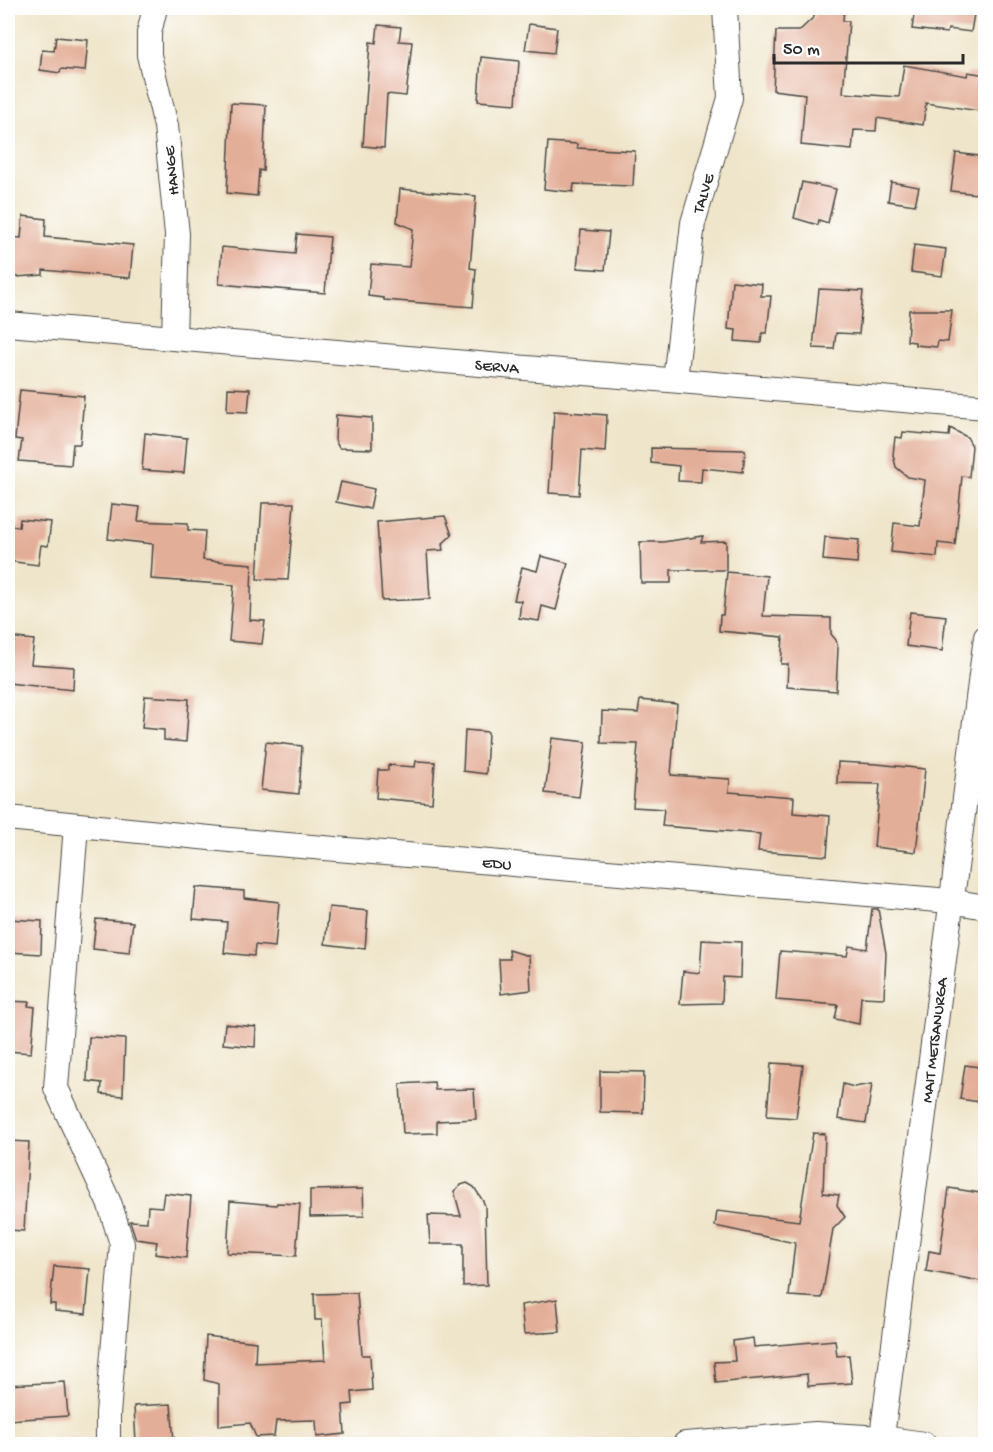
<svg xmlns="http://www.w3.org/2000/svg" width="993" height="1452" viewBox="0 0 993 1452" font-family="'Gochi Hand',sans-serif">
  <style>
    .building { fill: #e3ae98 }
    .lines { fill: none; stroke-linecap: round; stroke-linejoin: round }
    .street-casing { stroke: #484743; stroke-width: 26 }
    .street { stroke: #fff; stroke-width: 24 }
    .labels { text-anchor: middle; stroke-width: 6; stroke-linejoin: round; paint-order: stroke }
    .street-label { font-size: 16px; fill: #2b2b2b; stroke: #fff }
  </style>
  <rect width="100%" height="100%" fill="#fff"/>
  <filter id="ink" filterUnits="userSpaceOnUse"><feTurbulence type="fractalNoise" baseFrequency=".0167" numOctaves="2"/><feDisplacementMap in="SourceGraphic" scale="12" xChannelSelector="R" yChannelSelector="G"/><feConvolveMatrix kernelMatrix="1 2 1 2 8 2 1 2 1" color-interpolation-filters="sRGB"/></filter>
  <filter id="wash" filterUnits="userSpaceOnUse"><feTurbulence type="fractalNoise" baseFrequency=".008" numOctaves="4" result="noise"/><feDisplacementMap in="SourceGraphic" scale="24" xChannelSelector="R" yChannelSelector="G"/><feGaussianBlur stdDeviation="1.35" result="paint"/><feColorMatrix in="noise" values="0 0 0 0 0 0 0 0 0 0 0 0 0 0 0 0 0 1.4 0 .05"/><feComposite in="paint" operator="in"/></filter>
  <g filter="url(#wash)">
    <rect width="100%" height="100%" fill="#efe5ca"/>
    <g id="blocks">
      <g class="building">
        <path d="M815 8H844L843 21H849L843 93 899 97 904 65 967 76 968 72 986 75V112L926 103 923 125 877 118 876 131 854 130 852 150 801 145 805 94 773 90 776 31H799L814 17Z"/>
        <path d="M915 8H975L971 32 948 29 947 33 912 29Z"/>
        <path d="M529 24 557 28 554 53 525 50Z"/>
        <path d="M378 25 401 27 399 41 412 42 406 96 387 94 384 148 363 146 370 42 376 43Z"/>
        <path d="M56 37 88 40 85 71 61 69 60 73 40 70 42 50 54 51Z"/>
        <path d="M481 57 519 61 516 104 478 101Z"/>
        <path d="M231 103 266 105 263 171 259 170 257 196 227 193Z"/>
        <path d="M548 142 577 144V148L635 151 633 186 574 184 573 192 544 189Z"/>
        <path d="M956 153 986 157V195L951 191Z"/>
        <path d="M802 182 836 189 828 223 819 220 818 225 794 218Z"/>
        <path d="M891 182 919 187 915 205 888 201Z"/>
        <path d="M400 189 476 196 470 268 476 269 473 307 384 300V298L368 296 371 264 409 267 413 229 397 222Z"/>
        <path d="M23 216 46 219 45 237 133 245 130 278 43 270V275L16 277 8 274V237L21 238Z"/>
        <path d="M581 230 609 232 605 270 577 268Z"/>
        <path d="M297 234 330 237 325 293 219 284 222 247 295 254Z"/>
        <path d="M914 245 946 249 942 276 911 272Z"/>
        <path d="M732 281 762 284 761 296H771L767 333H762L761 343 735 341 736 330 728 329Z"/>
        <path d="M819 289 863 291 859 334 836 333 834 349 813 348Z"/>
        <path d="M909 310H952L948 342 938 341 937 347 915 345V342L907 341Z"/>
        <path d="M228 388 250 389 248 412 227 411Z"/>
        <path d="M20 390 84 396 80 444H73L71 465 19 461 22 440 15 439Z"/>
        <path d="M554 411 607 415 605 452 582 450 579 495 549 493Z"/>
        <path d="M336 415 372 418V449L339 448 335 440Z"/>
        <path d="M950 428 967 437 972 446 969 477 962 476 955 545 938 543 937 557 891 552 894 523 920 526 925 480 908 477 896 467 893 455 895 437 902 438 903 432 949 436Z"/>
        <path d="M145 433 187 438 184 473 142 470Z"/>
        <path d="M651 448 745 450 743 472 702 468 701 482 678 481 679 466 651 463Z"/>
        <path d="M341 482 374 489 370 509 336 502Z"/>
        <path d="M262 503H294L288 580 257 579Z"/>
        <path d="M112 504 140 507 138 521 188 523V530L205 531 203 560 252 564 250 620 265 621 262 644 229 641 234 585 151 579 153 544 108 539Z"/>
        <path d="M445 516 452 535 442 544 443 550 427 551 430 599 382 601 377 522Z"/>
        <path d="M20 519 51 522 48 546 41 545 38 565 8 561V525L19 527Z"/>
        <path d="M703 536 701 542 726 541V570H671V583H641L640 542H663Z"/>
        <path d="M825 537 859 540 857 563 823 560Z"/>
        <path d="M541 556 568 563 556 610 542 606 539 621 519 618 521 601 514 600 522 567 537 571Z"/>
        <path d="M727 572 767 576 763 616 831 618V634L836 640 838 648 836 691 787 687 788 664H781L783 637 719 631 720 615H723Z"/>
        <path d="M910 612 946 616 942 651 906 646Z"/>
        <path d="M8 637 34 640 31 664 74 667 73 690 8 683Z"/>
        <path d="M145 696 189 699 186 742 164 740V730L142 728Z"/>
        <path d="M640 700 677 704 671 775 730 779 729 792 794 797 793 813 830 816 827 856 758 851 760 834 662 826 664 809 633 807 638 744 601 743 602 711 638 713Z"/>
        <path d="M465 730 488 732 486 774 463 771Z"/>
        <path d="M552 738 586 742 579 797 545 793Z"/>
        <path d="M266 742 302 746 299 794 261 790Z"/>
        <path d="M416 761 435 762 432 803 376 798 378 770H388V765L415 767Z"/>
        <path d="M838 762 877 764 925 769 916 852 874 847 880 784 837 783Z"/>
        <path d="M196 887 244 891V898L279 902 275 947 255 945 254 956 224 953 227 922 193 919Z"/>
        <path d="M329 907 368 911 365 949 325 944Z"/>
        <path d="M872 909H878L886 953 884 998 861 997 859 1024 835 1019 838 1005 776 1000 780 951 847 956 849 946 867 949Z"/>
        <path d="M8 919 42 921 41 954 8 952Z"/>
        <path d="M96 919 133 922 129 953 93 949Z"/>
        <path d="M702 940 741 942 740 978 723 977 722 1003 680 1004 683 971 700 973Z"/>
        <path d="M509 950 529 956 531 990 501 994 499 959H510Z"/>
        <path d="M8 1001 29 1002 28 1006 35 1007 31 1053 8 1051Z"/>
        <path d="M225 1024 256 1027 255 1047 223 1044Z"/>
        <path d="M89 1037 125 1039 123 1096 101 1094 102 1083 87 1081Z"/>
        <path d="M771 1063 803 1065 796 1118 767 1116Z"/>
        <path d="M965 1065 986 1068V1103L960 1099Z"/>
        <path d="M600 1071 644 1072 643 1113 600 1112Z"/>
        <path d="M434 1082 435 1090 474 1089 476 1119 437 1121V1133L403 1134 400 1084Z"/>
        <path d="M843 1084 854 1087 872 1084 866 1123 838 1119Z"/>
        <path d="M813 1133 825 1134 823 1193 839 1195 837 1205 845 1217 833 1229 822 1298 789 1296 795 1243 715 1226 717 1211 799 1221Z"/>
        <path d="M8 1141 29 1142 24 1231 8 1230Z"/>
        <path d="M467 1183 474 1187 483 1201 485 1206 487 1285 463 1286V1244H430L428 1215 461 1216 454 1191 461 1185Z"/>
        <path d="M949 1188 986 1194V1282L926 1271 929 1251 940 1253Z"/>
        <path d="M363 1189 364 1216 310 1217V1190Z"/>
        <path d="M164 1193 191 1196 186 1258 155 1254 157 1242 136 1239 130 1221 147 1222 148 1206 162 1207Z"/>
        <path d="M230 1201 276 1205 277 1203 300 1204 296 1256 227 1253Z"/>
        <path d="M54 1266 90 1269 86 1314 55 1311V1304H50Z"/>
        <path d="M357 1293 362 1355H370L372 1390 352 1392 353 1404 343 1405 345 1434 317 1437 316 1420 276 1421 274 1436 256 1437 250 1423 219 1426V1384L204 1380 206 1336 256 1342 255 1363 325 1360 322 1320H315L314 1294Z"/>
        <path d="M557 1299 560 1332 524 1334 521 1305Z"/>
        <path d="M753 1338 754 1347 835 1340 837 1356 849 1355 852 1383 808 1386 807 1374 716 1383 714 1362 735 1361 733 1341Z"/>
        <path d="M65 1382 68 1416 8 1420V1385Z"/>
        <path d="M171 1404 174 1441 136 1443 134 1406Z"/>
      </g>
    </g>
  </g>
  <g filter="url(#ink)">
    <use href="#blocks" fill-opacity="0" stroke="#484743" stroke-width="1.5"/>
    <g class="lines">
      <g class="street-casing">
        <g id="street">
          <path d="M155 8 149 33V55L166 126 177 234 174 338"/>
          <path d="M8 324 986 407"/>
          <path d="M675 380 693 223 730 98 725 8"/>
          <path d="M8 818 230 840 950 901 986 907"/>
          <path d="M76 825 56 1088 110 1205 122 1244 108 1414V1444"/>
          <path d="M685 1444 816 1434 882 1438 924 1444"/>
          <path d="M881 1444 986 637"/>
        </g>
      </g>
      <use href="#street" class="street"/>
    </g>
  </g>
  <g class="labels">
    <g class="street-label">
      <text transform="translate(170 171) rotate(-96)" y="6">HANGE</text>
      <text transform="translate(702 193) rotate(-73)" y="6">TALVE</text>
      <text transform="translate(497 365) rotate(5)" y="6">SERVA</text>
      <text transform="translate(497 862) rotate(5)" y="6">EDU</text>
      <text transform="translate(933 1040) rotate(-83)" y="6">MAIT METSANURGA</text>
    </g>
  </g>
  <rect width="993" height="1452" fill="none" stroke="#fff" stroke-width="30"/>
  <path d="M774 54v9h189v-9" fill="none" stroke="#2b2b2b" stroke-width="3"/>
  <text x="783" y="54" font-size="18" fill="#2b2b2b" stroke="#ffffff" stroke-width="4.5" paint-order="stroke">50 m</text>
</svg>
